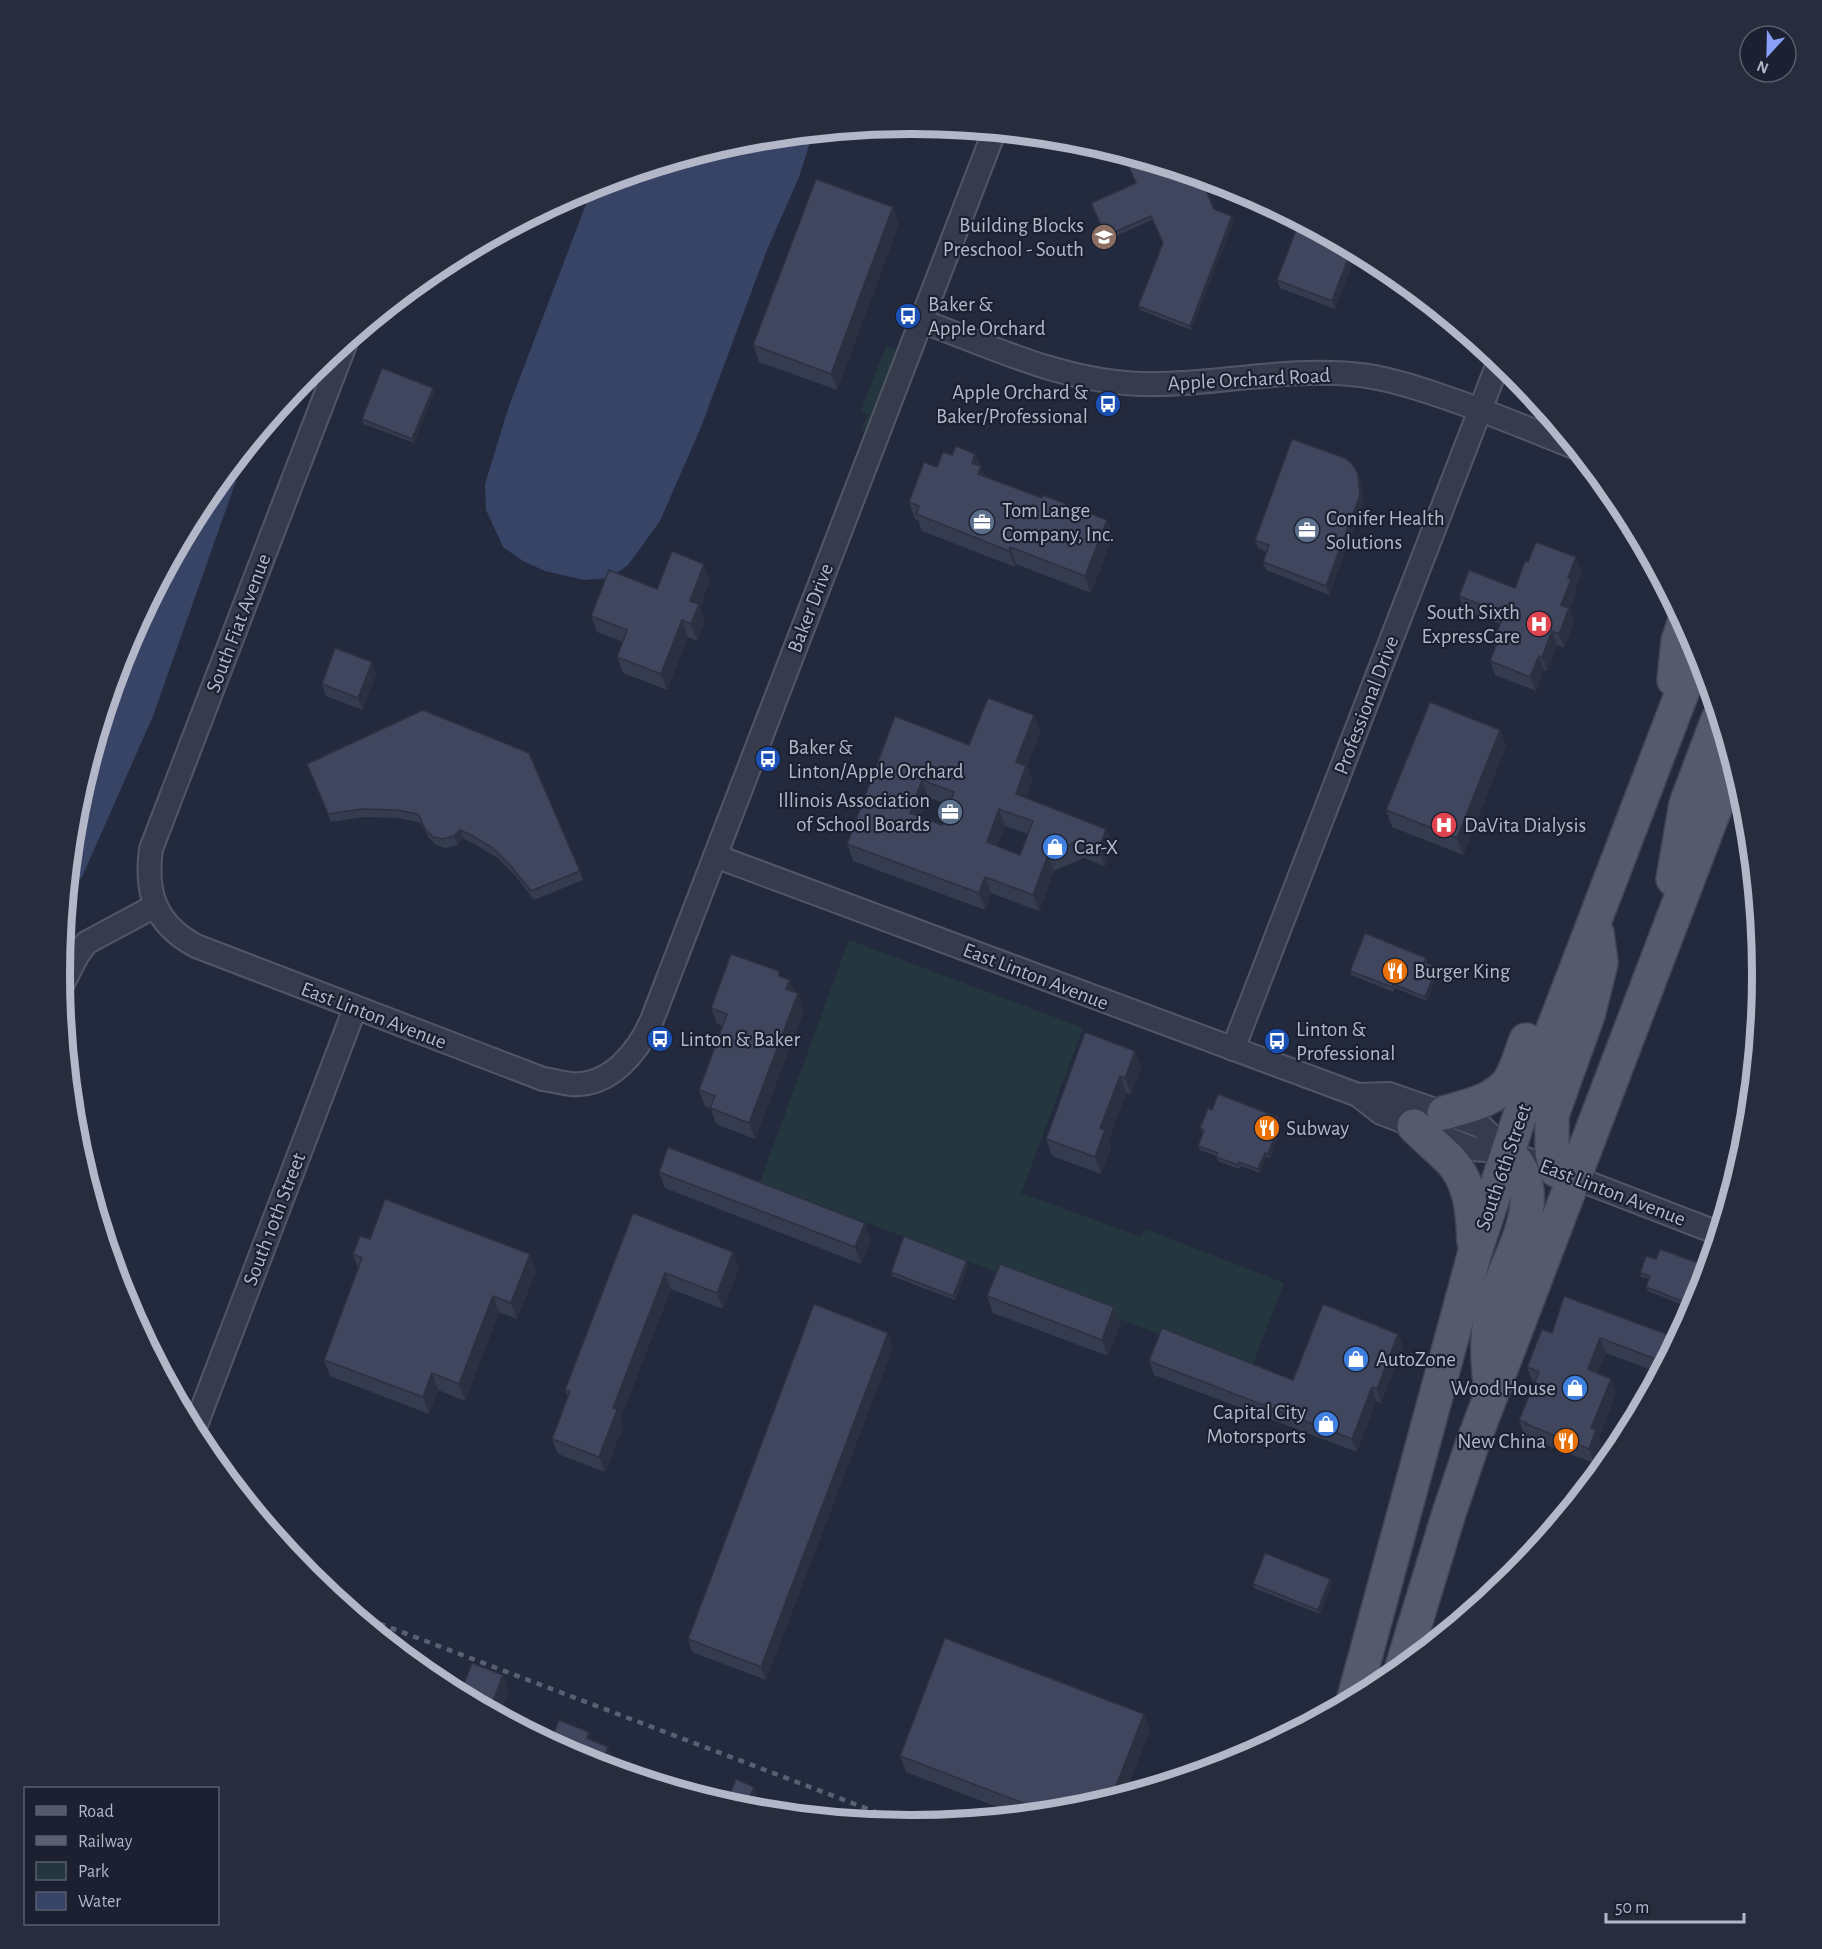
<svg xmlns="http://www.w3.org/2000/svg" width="1822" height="1949" viewBox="0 0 1822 1949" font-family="'Alegreya Sans',sans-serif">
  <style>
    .green { fill: #25373e }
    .water { fill: #384466 }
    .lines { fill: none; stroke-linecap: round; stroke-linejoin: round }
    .street-casing { stroke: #525768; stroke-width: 26 }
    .primary-casing { stroke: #404556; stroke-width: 36 }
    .street { stroke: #373c4d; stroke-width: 22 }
    .primary { stroke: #555b6d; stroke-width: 33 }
    .rail { stroke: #596074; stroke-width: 4.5; stroke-dasharray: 6 6; stroke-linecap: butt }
    .wall { fill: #363c50; fill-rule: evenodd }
    .shaded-wall { fill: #2c3141 }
    .building { fill: #3f465d; stroke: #2c3141; stroke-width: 1.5; fill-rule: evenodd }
    .labels { text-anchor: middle; stroke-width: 4.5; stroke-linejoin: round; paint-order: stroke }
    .poi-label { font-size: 21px; fill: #b3b7c8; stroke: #1c2131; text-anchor: start }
    .street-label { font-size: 21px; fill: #b3b7c8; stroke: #1c2131 }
    .rim { fill: none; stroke: #b3b7c8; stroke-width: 8 }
  </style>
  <rect width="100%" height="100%" fill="#232a3d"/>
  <g class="green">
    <path d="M886 346 896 350 866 428 861 432 868 415 861 411Z"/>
    <path d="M849 940 1083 1028 1021 1193 1141 1237 1145 1229 1284 1283 1251 1369 760 1182Z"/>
  </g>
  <g class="water">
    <path d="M813 133 799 177 767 250 701 427 660 521 628 565 610 578 584 580 545 571 523 561 503 547 486 510 485 484 509 406 593 186 745 140Z"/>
    <path d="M248 447 153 716 82 877 69 887 76 808 125 649 204 501Z"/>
  </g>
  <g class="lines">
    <g class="street-casing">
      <g id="street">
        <path d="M922 321C994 348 1064 382 1143 384 1215 386 1287 366 1360 375 1387 378 1412 386 1438 395 1484 410 1529 429 1574 447"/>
        <path d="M346 342 151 849C145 893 155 924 196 946L543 1079C552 1080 561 1083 571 1084 610 1087 638 1052 652 1020L994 132"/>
        <path d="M715 856 1358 1095 1381 1113 1474 1149 1508 1152 1718 1233"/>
        <path d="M61 987 77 956 86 943 155 906"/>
        <path d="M1233 1049 1499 361"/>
        <path d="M1358 1095 1389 1094 1481 1126 1508 1152"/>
        <path d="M194 1430 355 1008"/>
      </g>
    </g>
    <g class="primary-casing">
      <g id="primary">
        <path d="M1674 680 1678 641 1684 623"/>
        <path d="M1673 879 1686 804 1718 719"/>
        <path d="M1444 1113C1467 1106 1495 1101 1510 1080 1517 1068 1521 1053 1526 1040"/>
        <path d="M1414 1126C1426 1138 1439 1149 1451 1161 1471 1183 1473 1213 1474 1241"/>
        <path d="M1556 1170 1552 1153V1115L1588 1015 1601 963 1597 933"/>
        <path d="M1490 1382C1487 1355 1486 1331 1494 1304 1507 1254 1553 1199 1508 1152"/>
        <path d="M1402 1667 1449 1513 1472 1445 1732 764"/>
        <path d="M1354 1698 1475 1252 1519 1118 1698 651"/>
      </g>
    </g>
    <use href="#street" class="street"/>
    <use href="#primary" class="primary"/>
    <path class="rail" d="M357 1615 910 1825"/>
  </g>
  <g class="wall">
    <path d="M1079 140 1208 180 1212 189 1207 192 1214 209 1234 220 1191 330 1140 310 1138 306 1163 243 1152 220 1107 240 1092 207 1136 183 1127 162 1081 145Z"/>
    <path d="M1299 222 1367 258 1365 264 1354 259 1335 309 1280 288 1277 280Z"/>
    <path d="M899 224 837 390 759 362 753 345Z"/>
    <path d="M433 388 434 392 414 443 364 424 362 419Z"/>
    <path d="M975 454 985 476 1113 536 1091 593 1016 564 1015 567 922 531 918 520 915 519 909 502 937 467 952 455Z"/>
    <path d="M1358 474 1361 483 1363 503 1329 595 1266 570 1263 562 1266 552 1258 548 1255 540Z"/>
    <path d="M1528 562 1582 572 1575 589 1576 593 1570 610 1574 622 1564 648 1557 645 1547 671 1544 670 1536 691 1495 675 1490 661 1496 644 1494 639 1500 624 1464 610 1459 596 1515 588Z"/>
    <path d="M710 580 700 607 705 621 697 641 688 637 667 690 623 673 617 657 623 642 597 632 591 616 657 589Z"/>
    <path d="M372 662 376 674 363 710 326 696 322 684Z"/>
    <path d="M1034 715 1040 732 1027 766 1032 782 1026 798 1106 829 1112 845 1105 866 1084 858 1054 871 1039 911 991 893 985 910 853 861 847 844 895 716 969 745ZM928 797 949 805 942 825 921 817ZM1005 826 1028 834 1020 855 997 846Z"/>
    <path d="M1500 730 1506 746 1463 855 1392 827 1386 810Z"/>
    <path d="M307 764 580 871 583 880 534 900 513 873 496 857 474 844 463 838 458 845 445 848 436 845 429 838 421 823 399 818 365 817 331 822Z"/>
    <path d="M1426 958 1427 962V964L1437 967 1438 971 1427 1001 1395 988 1393 992 1351 975 1350 971Z"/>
    <path d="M780 976 794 992 804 1010 755 1139 716 1124 711 1109 705 1106 699 1090 723 1026 717 1024 711 1008Z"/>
    <path d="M1761 989 1757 1027 1750 1024 1749 1020Z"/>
    <path d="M1135 1051 1141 1067 1131 1094 1126 1093 1109 1139 1111 1147 1101 1174 1052 1156 1046 1139Z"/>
    <path d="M1212 1110 1278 1117 1280 1121 1275 1134 1277 1139 1270 1158 1266 1157 1260 1173 1241 1166 1239 1169 1218 1161 1216 1156 1200 1150 1198 1146 1203 1133 1202 1132 1200 1128Z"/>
    <path d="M659 1172 871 1239 861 1264 665 1188Z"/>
    <path d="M633 1213 739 1268 723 1309 671 1289 620 1419 623 1426 605 1472 558 1454 552 1439 568 1397 565 1390Z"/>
    <path d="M370 1239 530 1254 536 1271 517 1319 499 1312 465 1401 438 1390 429 1414 330 1376 324 1360 358 1269 353 1254Z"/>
    <path d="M1656 1259 1701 1264 1702 1268 1699 1277 1704 1279 1697 1299 1691 1297 1688 1307 1648 1291 1646 1287 1649 1279 1641 1277 1640 1273Z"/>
    <path d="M968 1265 955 1300 892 1276 891 1272Z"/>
    <path d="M987 1296 1114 1307 1120 1324 1108 1356 993 1313Z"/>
    <path d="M888 1333 893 1347 766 1680 692 1652 688 1639Z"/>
    <path d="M1552 1333 1677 1338 1659 1373 1606 1353 1597 1373 1616 1393 1599 1438 1601 1445 1594 1463 1531 1439 1530 1437 1524 1434 1519 1420 1535 1382 1532 1381 1527 1367Z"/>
    <path d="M1398 1334 1403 1347 1381 1403 1376 1401 1357 1452 1154 1375 1149 1361 1293 1380Z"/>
    <path d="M1330 1579 1332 1583 1320 1614 1254 1588 1253 1584Z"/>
    <path d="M1144 1714 1150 1730 1077 1809 1018 1815 906 1772 900 1756Z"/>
  </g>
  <g class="shaded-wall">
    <path d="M893 207 899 224 837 390 831 374Z"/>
    <path d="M1232 216 1234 220 1191 330 1190 326Z"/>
    <path d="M1351 251 1354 259 1335 309 1332 301Z"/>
    <path d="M1362 256 1367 258 1365 264Z"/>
    <path d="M433 388 434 392 414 443 412 439Z"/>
    <path d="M975 454 980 468 981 466 987 483 979 476 972 463Z"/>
    <path d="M1358 474 1361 483 1363 503 1329 595 1326 586Z"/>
    <path d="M1107 520 1113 536 1091 593 1085 576Z"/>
    <path d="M1010 547 1016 564 1015 567 1009 551Z"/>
    <path d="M1576 557 1582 572 1575 589 1576 593 1570 610 1574 622 1564 648 1559 634 1561 605 1568 578Z"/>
    <path d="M704 564 710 580 700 607 705 621 697 641 691 624 690 601Z"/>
    <path d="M682 620 688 637 667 690 661 674Z"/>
    <path d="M1552 631 1557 645 1547 671 1542 657Z"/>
    <path d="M1539 656 1544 670 1536 691 1530 677Z"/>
    <path d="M372 662 376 674 363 710 358 698Z"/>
    <path d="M1034 715 1040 732 1027 766 1032 782 1022 810 1016 794V762Z"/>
    <path d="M1500 730 1506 746 1463 855 1457 838Z"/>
    <path d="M922 780 928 797 916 829 910 813Z"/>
    <path d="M999 809 1005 826 993 858 987 842Z"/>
    <path d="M1106 829 1112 845 1105 866 1099 849Z"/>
    <path d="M460 830 463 838 458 845 454 836Z"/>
    <path d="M1048 855 1054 871 1039 911 1033 895Z"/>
    <path d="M985 877 991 893 985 910 979 893Z"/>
    <path d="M1437 967 1438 971 1427 1001 1425 997Z"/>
    <path d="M790 980 796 996 786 989Z"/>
    <path d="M798 993 804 1010 755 1139 749 1123Z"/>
    <path d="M1135 1051 1141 1067 1131 1094 1125 1078Z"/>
    <path d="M1120 1076 1126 1093 1109 1139 1111 1147 1101 1174 1095 1157 1100 1128Z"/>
    <path d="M1278 1117 1280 1121 1274 1137 1272 1133Z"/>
    <path d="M1276 1134 1277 1139 1270 1158 1268 1154Z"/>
    <path d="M1265 1153 1266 1157 1260 1173 1258 1169Z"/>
    <path d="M865 1223 871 1239 861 1264 855 1247Z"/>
    <path d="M733 1252 739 1268 723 1309 717 1293Z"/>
    <path d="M530 1254 536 1271 517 1319 511 1303Z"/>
    <path d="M967 1261 968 1265 955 1300 953 1296Z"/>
    <path d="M1701 1264 1702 1268 1698 1280 1696 1276Z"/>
    <path d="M665 1273 671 1289 620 1419 623 1426 605 1472 599 1457 613 1408Z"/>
    <path d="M1690 1293 1691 1297 1688 1307 1687 1303Z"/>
    <path d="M493 1296 499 1312 465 1401 459 1384Z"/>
    <path d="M1114 1307 1120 1324 1108 1356 1102 1340Z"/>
    <path d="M888 1333 893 1347 766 1680 761 1667Z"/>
    <path d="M1398 1334 1403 1347 1381 1403 1377 1389Z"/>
    <path d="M1600 1338 1606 1353 1593 1384 1588 1369Z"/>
    <path d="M432 1373 438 1390 429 1414 423 1397Z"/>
    <path d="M1611 1379 1616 1393 1599 1438 1601 1445 1594 1463 1589 1449 1591 1428Z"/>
    <path d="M1372 1387 1376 1401 1357 1452 1352 1439Z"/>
    <path d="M1330 1579 1332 1583 1320 1614 1318 1610Z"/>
    <path d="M503 1675 509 1692 500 1715 490 1709Z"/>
    <path d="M1144 1714 1150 1730 1125 1795 1111 1799Z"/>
    <path d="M589 1732 595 1748 587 1738Z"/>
    <path d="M608 1747 614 1763 612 1769 601 1765Z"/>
    <path d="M754 1787 757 1795 750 1810 745 1809Z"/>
  </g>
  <g class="building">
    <path d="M1080 141 1208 180 1211 185 1205 188 1214 209 1232 216 1190 326 1138 306 1163 243 1151 216 1106 236 1091 203 1136 183 1125 158Z"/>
    <path d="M816 179 893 207 831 374 753 345Z"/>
    <path d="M1299 222 1361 255 1351 251 1332 301 1277 280Z"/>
    <path d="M382 368 433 388 412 439 362 419Z"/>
    <path d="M1292 439 1345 458 1353 465 1358 474 1360 495 1326 586 1263 562 1269 545 1255 540Z"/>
    <path d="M956 446 975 454 972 463 981 466 978 474 1042 498 1043 495 1107 520 1085 576 1010 547 1009 551 916 514 919 506 909 502 924 462 937 467 943 452 952 455Z"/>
    <path d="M1536 542 1576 557 1568 578 1571 579 1561 605 1569 608 1559 634 1552 631 1542 657 1539 656 1530 677 1490 661 1498 640 1494 639 1504 614 1459 596 1469 570 1515 588 1525 561 1528 562Z"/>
    <path d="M672 551 704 564 690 601 699 604 691 624 682 620 661 674 617 657 627 630 591 616 609 570 657 589Z"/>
    <path d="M335 648 372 662 358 698 322 684Z"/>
    <path d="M988 698 1034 715 1016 762 1026 766 1016 794 1106 829 1099 849 1078 841 1048 855 1033 895 985 877 979 893 847 844 895 716 969 745ZM922 780 954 792 942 825 910 813ZM999 809 1033 821 1020 855 987 842Z"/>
    <path d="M1430 702 1500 730 1457 838 1386 810Z"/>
    <path d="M423 710 529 753 580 871 531 891 510 865 493 848 471 835 460 830 454 836 442 839 433 837 426 830 418 814 396 810 362 809 328 814 307 764Z"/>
    <path d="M1365 933 1426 958 1424 962 1437 967 1425 997 1393 984 1392 987 1350 971Z"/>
    <path d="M731 954 779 971V976L790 980 786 989 798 993 749 1123 710 1108 715 1096 699 1090 727 1014 711 1008Z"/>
    <path d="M1761 989 1757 1023 1749 1020Z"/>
    <path d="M1085 1032 1135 1051 1125 1078 1120 1076 1100 1128 1105 1130 1095 1157 1046 1139Z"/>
    <path d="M1218 1094 1278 1117 1272 1133 1276 1134 1268 1154 1265 1153 1258 1169 1239 1162 1238 1165 1216 1157 1218 1153 1198 1146 1204 1130 1200 1128 1208 1108 1212 1110Z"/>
    <path d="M668 1147 865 1223 855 1247 659 1172Z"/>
    <path d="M385 1199 530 1254 511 1303 493 1296 459 1384 432 1373 423 1397 324 1360 362 1258 353 1254 360 1236 370 1239Z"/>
    <path d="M633 1213 733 1252 717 1293 665 1273 613 1408 617 1410 599 1457 552 1439 570 1391 565 1390Z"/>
    <path d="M904 1236 967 1261 953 1296 891 1272Z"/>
    <path d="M1660 1249 1701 1264 1696 1276 1704 1279 1698 1296 1690 1293 1687 1303 1646 1287 1650 1276 1640 1273 1646 1256 1656 1259Z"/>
    <path d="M1000 1264 1114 1307 1102 1340 987 1296Z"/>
    <path d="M1564 1296 1677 1338 1664 1362 1600 1338 1588 1369 1611 1379 1591 1428 1596 1430 1589 1449 1526 1424 1527 1423 1519 1420 1539 1372 1527 1367 1542 1329 1552 1333Z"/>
    <path d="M814 1304 888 1333 761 1667 688 1639Z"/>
    <path d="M1323 1304 1398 1334 1377 1389 1372 1387 1352 1439 1149 1361 1162 1328 1293 1380Z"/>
    <path d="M1265 1553 1330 1579 1318 1610 1253 1584Z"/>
    <path d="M945 1638 1144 1714 1111 1799 1077 1809 1047 1812 900 1756Z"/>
    <path d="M472 1663 503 1675 490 1709 460 1694Z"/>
    <path d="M559 1720 589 1732 587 1738 608 1747 601 1765 585 1761 550 1742Z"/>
    <path d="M736 1779 754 1787 745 1809 726 1803Z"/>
  </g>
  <defs>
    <g id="school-disc" transform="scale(1.35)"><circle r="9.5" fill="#8d6e63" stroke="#1c2131"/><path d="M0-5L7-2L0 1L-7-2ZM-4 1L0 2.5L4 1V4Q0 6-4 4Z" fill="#fff"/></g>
    <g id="bus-disc" transform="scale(1.35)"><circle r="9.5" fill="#1a4fb4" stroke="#1c2131"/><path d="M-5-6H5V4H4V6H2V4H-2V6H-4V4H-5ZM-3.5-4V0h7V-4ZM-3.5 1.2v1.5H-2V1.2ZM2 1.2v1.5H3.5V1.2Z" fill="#fff"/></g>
    <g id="office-disc" transform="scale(1.35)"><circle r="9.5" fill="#5c6f8a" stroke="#1c2131"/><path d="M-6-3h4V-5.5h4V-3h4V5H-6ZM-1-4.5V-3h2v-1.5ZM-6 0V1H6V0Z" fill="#fff"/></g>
    <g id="hospital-disc" transform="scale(1.35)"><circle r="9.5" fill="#e0444e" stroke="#1c2131"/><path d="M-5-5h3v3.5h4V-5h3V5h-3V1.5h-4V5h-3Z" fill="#fff"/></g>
    <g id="shop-disc" transform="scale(1.35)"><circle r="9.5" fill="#3f7fe0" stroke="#1c2131"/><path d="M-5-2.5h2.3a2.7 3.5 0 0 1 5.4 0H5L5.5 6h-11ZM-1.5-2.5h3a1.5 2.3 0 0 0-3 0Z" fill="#fff"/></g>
    <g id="restaurant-disc" transform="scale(1.35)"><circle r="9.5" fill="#e8710a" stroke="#1c2131"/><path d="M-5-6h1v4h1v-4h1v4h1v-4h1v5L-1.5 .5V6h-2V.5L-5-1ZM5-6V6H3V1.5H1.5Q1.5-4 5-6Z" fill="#fff"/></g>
  </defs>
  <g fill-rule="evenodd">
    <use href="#school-disc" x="1104" y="237"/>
    <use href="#bus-disc" x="908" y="316"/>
    <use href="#bus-disc" x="1108" y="404"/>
    <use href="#office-disc" x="982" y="522"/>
    <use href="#office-disc" x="1307" y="530"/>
    <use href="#hospital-disc" x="1539" y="624"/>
    <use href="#bus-disc" x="768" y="759"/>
    <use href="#office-disc" x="950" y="812"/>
    <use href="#hospital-disc" x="1444" y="825"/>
    <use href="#shop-disc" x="1055" y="847"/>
    <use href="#restaurant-disc" x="1395" y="971"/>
    <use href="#bus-disc" x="660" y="1039"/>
    <use href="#bus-disc" x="1277" y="1041"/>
    <use href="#restaurant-disc" x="1267" y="1128"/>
    <use href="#shop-disc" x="1356" y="1359"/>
    <use href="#shop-disc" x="1575" y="1388"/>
    <use href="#shop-disc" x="1326" y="1424"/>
    <use href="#restaurant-disc" x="1566" y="1441"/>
  </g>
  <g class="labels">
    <g class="poi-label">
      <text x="1084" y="232" text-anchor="end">Building Blocks<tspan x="1084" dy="24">Preschool - South</tspan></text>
      <text x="928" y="311">Baker &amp;<tspan x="928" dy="24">Apple Orchard</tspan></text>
      <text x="1088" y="399" text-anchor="end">Apple Orchard &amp;<tspan x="1088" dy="24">Baker/Professional</tspan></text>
      <text x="1002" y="517">Tom Lange<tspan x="1002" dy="24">Company, Inc.</tspan></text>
      <text x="1326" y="525">Conifer Health<tspan x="1326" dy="24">Solutions</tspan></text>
      <text x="1520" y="619" text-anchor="end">South Sixth<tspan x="1520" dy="24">ExpressCare</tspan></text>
      <text x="788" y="754">Baker &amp;<tspan x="788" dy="24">Linton/Apple Orchard</tspan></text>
      <text x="930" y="807" text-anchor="end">Illinois Association<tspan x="930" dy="24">of School Boards</tspan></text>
      <text x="1464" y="832">DaVita Dialysis</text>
      <text x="1074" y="854">Car-X</text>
      <text x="1414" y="978">Burger King</text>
      <text x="1296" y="1036">Linton &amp;<tspan x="1296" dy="24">Professional</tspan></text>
      <text x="680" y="1046">Linton &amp; Baker</text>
      <text x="1286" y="1135">Subway</text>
      <text x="1376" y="1366">AutoZone</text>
      <text x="1556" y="1395" text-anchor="end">Wood House</text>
      <text x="1306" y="1419" text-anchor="end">Capital City<tspan x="1306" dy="24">Motorsports</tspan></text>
      <text x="1546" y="1448" text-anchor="end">New China</text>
    </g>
    <g class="street-label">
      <text transform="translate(1249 379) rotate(-3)" y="7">Apple Orchard Road</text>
      <text transform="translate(810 608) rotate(-69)" y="7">Baker Drive</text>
      <text transform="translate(238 623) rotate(-69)" y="7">South Fiat Avenue</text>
      <text transform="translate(1366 705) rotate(-69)" y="7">Professional Drive</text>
      <text transform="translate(1036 976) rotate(21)" y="7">East Linton Avenue</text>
      <text transform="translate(374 1015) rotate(21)" y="7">East Linton Avenue</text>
      <text transform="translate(1503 1167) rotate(-71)" y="7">South 6th Street</text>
      <text transform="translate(1613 1192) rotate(21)" y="7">East Linton Avenue</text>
      <text transform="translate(274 1219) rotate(-69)" y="7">South 10th Street</text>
    </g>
  </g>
  <path d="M0 0H1822V1949H0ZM910 134H912A840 840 0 0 1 1752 974V975A840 840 0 0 1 912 1815H910A840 840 0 0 1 70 975V974A840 840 0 0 1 910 134Z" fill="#282d3d" fill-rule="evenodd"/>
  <path class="rim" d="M910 134H912A840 840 0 0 1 1752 974V975A840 840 0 0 1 912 1815H910A840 840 0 0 1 70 975V974A840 840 0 0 1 910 134Z"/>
  <rect x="24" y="1787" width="195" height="138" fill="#1c2131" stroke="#585d6d" stroke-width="1.5"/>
  <rect x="36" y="1806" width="30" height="9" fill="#555b6d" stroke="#585d6d" stroke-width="1.5"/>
  <text x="78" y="1817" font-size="18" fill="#b3b7c8">Road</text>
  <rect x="36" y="1836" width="30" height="9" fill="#596074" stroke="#585d6d" stroke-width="1.5"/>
  <text x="78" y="1847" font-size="18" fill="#b3b7c8">Railway</text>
  <rect x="36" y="1862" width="30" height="18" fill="#25373e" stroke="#585d6d" stroke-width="1.5"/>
  <text x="78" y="1877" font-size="18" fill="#b3b7c8">Park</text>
  <rect x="36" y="1892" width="30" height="18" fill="#384466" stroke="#585d6d" stroke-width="1.5"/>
  <text x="78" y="1907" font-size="18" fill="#b3b7c8">Water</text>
  <g transform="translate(1768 54) rotate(202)"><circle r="28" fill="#1c2131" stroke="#585d6d" stroke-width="1.5"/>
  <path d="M0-4.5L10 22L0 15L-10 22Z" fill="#88a0f8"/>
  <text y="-9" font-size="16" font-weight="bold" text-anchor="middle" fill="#b3b7c8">N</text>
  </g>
  <path d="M1606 1913v9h138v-9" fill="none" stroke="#b3b7c8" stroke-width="3"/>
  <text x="1615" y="1913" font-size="18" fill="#b3b7c8" stroke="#1c2131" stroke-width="4.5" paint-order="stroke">50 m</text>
</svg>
